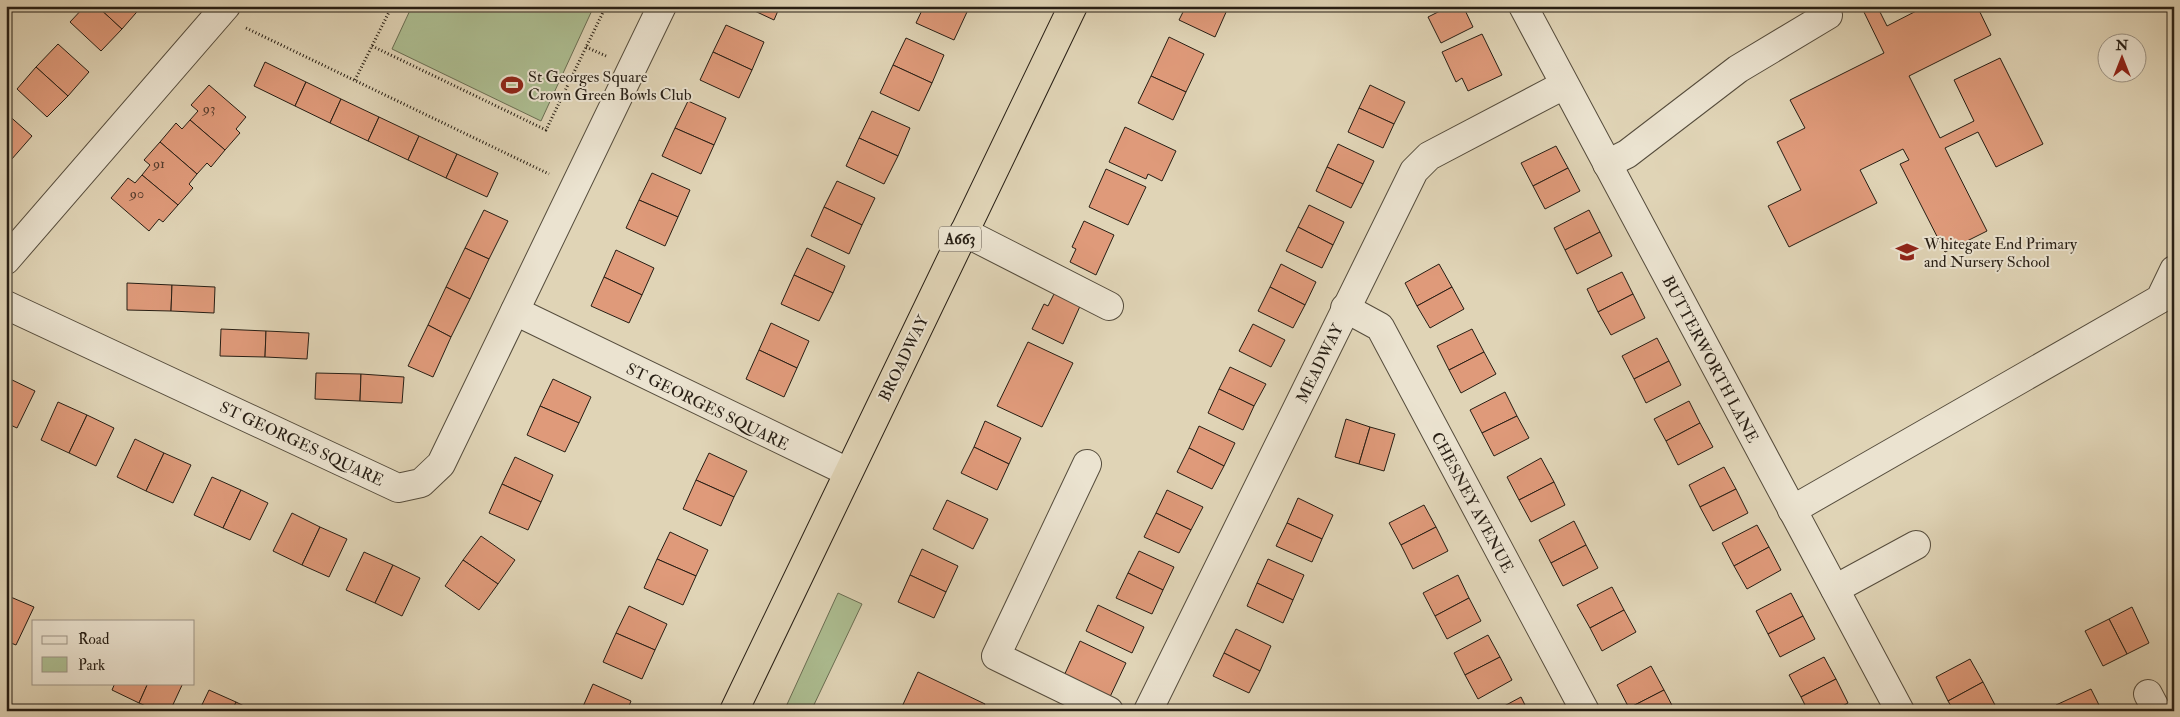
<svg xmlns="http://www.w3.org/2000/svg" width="2180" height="717" viewBox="0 0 2180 717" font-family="'IM FELL Double Pica',serif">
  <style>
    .green { fill: #adbe92; stroke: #6a6e53 }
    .building { fill: #df9a7a; stroke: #271e14 }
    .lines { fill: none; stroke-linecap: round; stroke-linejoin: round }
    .minor-casing { stroke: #554c3c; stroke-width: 30 }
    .highway-casing { stroke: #271e14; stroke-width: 30 }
    .path { stroke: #271e14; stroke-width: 3; stroke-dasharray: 1 2.5; stroke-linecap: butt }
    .minor { stroke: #ebe3d0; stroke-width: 28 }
    .highway { stroke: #e0d4b6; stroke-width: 28 }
    .labels { text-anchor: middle; stroke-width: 4; stroke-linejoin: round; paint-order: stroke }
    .number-label { font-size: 14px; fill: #553d2e }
    .shield { fill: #ebe3d0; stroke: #62594c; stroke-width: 1 }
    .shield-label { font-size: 15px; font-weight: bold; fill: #271e14 }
    .poi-label { font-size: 16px; fill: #271e14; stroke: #ebe3d0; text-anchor: start }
    .street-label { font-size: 16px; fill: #271e14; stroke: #ebe3d0 }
  </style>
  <rect width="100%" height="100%" fill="#e0d4b6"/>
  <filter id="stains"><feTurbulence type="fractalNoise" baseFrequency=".004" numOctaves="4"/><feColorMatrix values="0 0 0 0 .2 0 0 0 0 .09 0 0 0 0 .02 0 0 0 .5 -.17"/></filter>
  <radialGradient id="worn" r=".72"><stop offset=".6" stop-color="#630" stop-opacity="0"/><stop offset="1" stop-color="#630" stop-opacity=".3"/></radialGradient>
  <g class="green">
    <path d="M412 6H594L541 121 392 49Z"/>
    <path d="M838 593 862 604 811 711H784Z"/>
  </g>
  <g class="building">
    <path d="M85 6H97L122 29 101 51 70 22Z"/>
    <path d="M97 6H142L122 29Z"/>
    <path d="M744 6H780L774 20Z"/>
    <path d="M924 6H955L967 12 954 40 916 23Z"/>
    <path d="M1186 6H1219L1227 10 1215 37 1179 20Z"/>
    <path d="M1450 6H1463L1473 27 1441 43 1428 17Z"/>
    <path d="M1861 6H1877L1887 26 1926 6H1977L1991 35 1909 76 1940 138 1974 121 1954 80 2000 58 2043 144 1996 167 1978 132 1945 148 1987 231 1945 252 1900 164 1909 160 1903 149 1860 170 1877 203 1789 247 1768 206 1801 190 1777 142 1805 128 1790 100 1884 53Z"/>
    <path d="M726 25 764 42 752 70 713 52Z"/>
    <path d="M1482 34 1502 75 1468 91 1462 78 1456 82 1442 52Z"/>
    <path d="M1169 37 1204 54 1186 92 1151 76Z"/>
    <path d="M906 38 944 55 932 83 893 65Z"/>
    <path d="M58 44 89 72 68 96 36 67Z"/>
    <path d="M713 52 752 70 739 98 700 80Z"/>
    <path d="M265 62 306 82 295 106 254 86Z"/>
    <path d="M893 65 932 83 919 111 880 93Z"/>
    <path d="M36 67 68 96 47 117 17 89Z"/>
    <path d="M1151 76 1186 92 1173 120 1138 103Z"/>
    <path d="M306 82 341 99 330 123 295 106Z"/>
    <path d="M209 85 246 117 236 129 240 133 225 150 190 120 198 111 191 105Z"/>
    <path d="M1370 85 1405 102 1394 124 1359 108Z"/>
    <path d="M341 99 379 117 368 141 330 123Z"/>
    <path d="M688 101 726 118 714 145 675 128Z"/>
    <path d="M1359 108 1394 124 1383 148 1348 132Z"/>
    <path d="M872 111 910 128 898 156 859 138Z"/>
    <path d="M6 113 32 136 11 160 6 155Z"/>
    <path d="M379 117 419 136 408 160 368 141Z"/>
    <path d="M190 120 225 150 211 167 207 163 197 174 160 142 176 123 182 129Z"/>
    <path d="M1125 127 1176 151 1162 181 1148 174 1146 179 1109 162Z"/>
    <path d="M675 128 714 145 701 174 662 156Z"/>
    <path d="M419 136 457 154 446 178 408 160Z"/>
    <path d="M859 138 898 156 884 184 846 166Z"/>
    <path d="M160 142 197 174 189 184 193 188 178 205 142 175 150 165 144 160Z"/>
    <path d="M1338 144 1374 161 1363 184 1327 167Z"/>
    <path d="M1556 146 1568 168 1533 186 1521 163Z"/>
    <path d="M457 154 498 173 487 197 446 178Z"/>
    <path d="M1327 167 1363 184 1351 208 1316 191Z"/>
    <path d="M1568 168 1580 191 1545 209 1533 186Z"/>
    <path d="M1106 169 1146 187 1128 225 1089 207Z"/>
    <path d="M652 173 690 190 678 217 639 200Z"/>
    <path d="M142 175 178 205 163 222 159 219 149 231 111 198 128 178 135 183Z"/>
    <path d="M837 181 875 198 862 225 824 207Z"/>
    <path d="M639 200 678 217 665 246 626 228Z"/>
    <path d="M1309 205 1344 222 1333 245 1298 227Z"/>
    <path d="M824 207 862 225 849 254 811 236Z"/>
    <path d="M484 210 508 221 489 259 465 248Z"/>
    <path d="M1589 210 1600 232 1565 250 1554 228Z"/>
    <path d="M1084 221 1114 235 1096 275 1070 262 1076 249 1072 247Z"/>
    <path d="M1298 227 1333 245 1322 268 1286 251Z"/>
    <path d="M1600 232 1612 256 1577 274 1565 250Z"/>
    <path d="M465 248 489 259 470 299 446 287Z"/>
    <path d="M807 248 845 266 833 293 794 275Z"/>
    <path d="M616 250 654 268 642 295 604 277Z"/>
    <path d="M1281 264 1316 282 1305 305 1270 287Z"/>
    <path d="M1439 264 1452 287 1417 306 1405 283Z"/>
    <path d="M1622 272 1633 294 1598 312 1587 289Z"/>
    <path d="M794 275 833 293 819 321 781 304Z"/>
    <path d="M604 277 642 295 629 323 591 306Z"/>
    <path d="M127 283 172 285 171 311 127 310Z"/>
    <path d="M172 285 215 287 214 313 171 311Z"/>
    <path d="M446 287 470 299 451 337 428 325Z"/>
    <path d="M1270 287 1305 305 1293 328 1258 311Z"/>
    <path d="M1452 287 1464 309 1430 328 1417 306Z"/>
    <path d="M1055 292 1081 304 1063 344 1032 329 1044 304 1048 306Z"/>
    <path d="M1633 294 1645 318 1611 335 1598 312Z"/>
    <path d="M771 323 809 341 797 368 759 350Z"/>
    <path d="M1253 324 1285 340 1271 367 1239 351Z"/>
    <path d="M428 325 451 337 433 377 408 366Z"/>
    <path d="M221 329 266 331 265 357 220 356Z"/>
    <path d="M1472 329 1484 352 1449 370 1437 346Z"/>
    <path d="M266 331 309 333 307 359 265 357Z"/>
    <path d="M1657 338 1669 361 1634 379 1622 356Z"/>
    <path d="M1028 342 1073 363 1042 427 997 406Z"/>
    <path d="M759 350 797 368 784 397 746 379Z"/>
    <path d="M1484 352 1496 374 1461 393 1449 370Z"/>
    <path d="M1669 361 1681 385 1646 403 1634 379Z"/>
    <path d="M1230 367 1266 384 1254 406 1219 389Z"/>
    <path d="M316 373 361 374 360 401 315 399Z"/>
    <path d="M361 374 404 377 402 403 360 401Z"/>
    <path d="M8 378 35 391 17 428 6 423V382Z"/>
    <path d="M553 379 591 397 579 423 540 406Z"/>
    <path d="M1219 389 1254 406 1243 430 1208 413Z"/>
    <path d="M1505 392 1517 416 1482 433 1470 410Z"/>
    <path d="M1689 401 1700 423 1666 441 1654 419Z"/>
    <path d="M58 402 87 415 69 453 41 440Z"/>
    <path d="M540 406 579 423 565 452 527 435Z"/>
    <path d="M87 415 114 428 96 466 69 453Z"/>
    <path d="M1517 416 1529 438 1494 456 1482 433Z"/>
    <path d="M1346 419 1370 427 1359 464 1335 457Z"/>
    <path d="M985 421 1021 438 1009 464 974 447Z"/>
    <path d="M1700 423 1713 447 1678 465 1666 441Z"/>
    <path d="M1199 426 1235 443 1224 466 1189 448Z"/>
    <path d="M1370 427 1395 434 1384 471 1359 464Z"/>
    <path d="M135 439 164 453 146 491 117 477Z"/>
    <path d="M974 447 1009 464 997 490 961 473Z"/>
    <path d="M1189 448 1224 466 1212 489 1177 472Z"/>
    <path d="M164 453 191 465 173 503 146 491Z"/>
    <path d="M709 453 747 471 734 497 696 480Z"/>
    <path d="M515 457 553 475 541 502 502 484Z"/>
    <path d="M1541 458 1554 482 1519 500 1507 477Z"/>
    <path d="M1724 467 1736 489 1700 507 1689 485Z"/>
    <path d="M212 477 241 490 223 528 194 515Z"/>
    <path d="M696 480 734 497 721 526 683 509Z"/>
    <path d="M1554 482 1565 505 1531 522 1519 500Z"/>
    <path d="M502 484 541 502 528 530 489 513Z"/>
    <path d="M1736 489 1748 513 1713 531 1700 507Z"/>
    <path d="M241 490 268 503 250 540 223 528Z"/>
    <path d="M1167 490 1203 507 1191 530 1156 513Z"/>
    <path d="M1298 498 1333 515 1322 539 1287 523Z"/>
    <path d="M947 500 988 519 973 549 933 529Z"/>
    <path d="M1424 505 1436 527 1401 545 1389 523Z"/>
    <path d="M292 513 320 527 302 565 273 551Z"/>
    <path d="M1156 513 1191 530 1179 553 1144 537Z"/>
    <path d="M1574 521 1586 545 1551 563 1539 540Z"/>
    <path d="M1287 523 1322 539 1312 562 1276 546Z"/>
    <path d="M1757 525 1769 547 1734 566 1722 543Z"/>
    <path d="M320 527 347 539 329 577 302 565Z"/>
    <path d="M1436 527 1448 551 1413 569 1401 545Z"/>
    <path d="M670 532 708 550 696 576 657 559Z"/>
    <path d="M481 536 515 560 498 584 463 560Z"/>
    <path d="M1586 545 1598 568 1563 586 1551 563Z"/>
    <path d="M1769 547 1781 570 1747 589 1734 566Z"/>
    <path d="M922 549 958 566 946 592 910 575Z"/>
    <path d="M1139 551 1174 567 1163 590 1128 573Z"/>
    <path d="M364 552 393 565 375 603 346 590Z"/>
    <path d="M657 559 696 576 683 605 644 588Z"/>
    <path d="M1268 559 1304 575 1293 600 1257 583Z"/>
    <path d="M463 560 498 584 479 610 445 586Z"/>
    <path d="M393 565 420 578 402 616 375 603Z"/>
    <path d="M1128 573 1163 590 1152 614 1116 598Z"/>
    <path d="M910 575 946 592 934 618 898 602Z"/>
    <path d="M1458 575 1469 598 1435 616 1423 593Z"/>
    <path d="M1257 583 1293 600 1283 623 1247 606Z"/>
    <path d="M1612 587 1624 610 1590 628 1577 605Z"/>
    <path d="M1791 593 1803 616 1768 634 1756 611Z"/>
    <path d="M6 595 34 607 16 645 6 641Z"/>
    <path d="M1469 598 1481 621 1447 639 1435 616Z"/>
    <path d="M1098 605 1144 627 1132 653 1086 631Z"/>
    <path d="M629 606 667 624 655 650 616 633Z"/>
    <path d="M2132 607 2149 643 2127 654 2109 619Z"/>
    <path d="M1624 610 1636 632 1602 651 1590 628Z"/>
    <path d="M1803 616 1815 639 1780 657 1768 634Z"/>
    <path d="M2109 619 2127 654 2103 666 2085 631Z"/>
    <path d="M1236 629 1271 646 1260 671 1224 653Z"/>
    <path d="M616 633 655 650 642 679 603 662Z"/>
    <path d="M1488 635 1500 657 1465 675 1454 653Z"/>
    <path d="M1080 641 1126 663 1108 701 1062 680Z"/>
    <path d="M1224 653 1260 671 1249 693 1213 676Z"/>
    <path d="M1500 657 1512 680 1478 699 1465 675Z"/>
    <path d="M1824 657 1836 679 1801 697 1789 675Z"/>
    <path d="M1970 659 1983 682 1948 701 1936 677Z"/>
    <path d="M1651 666 1664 690 1629 708 1617 685Z"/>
    <path d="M918 672 985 704 982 711H900Z"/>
    <path d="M1836 679 1848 703 1833 711H1808L1801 697Z"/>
    <path d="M1983 682 1995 705 1984 711H1954L1948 701Z"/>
    <path d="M115 683H148L139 703 112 690Z"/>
    <path d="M148 683H183L170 711H157L139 703Z"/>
    <path d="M593 684 631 701 627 711H581Z"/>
    <path d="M2091 689 2102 711H2058L2056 705Z"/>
    <path d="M209 690 236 702 232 711H199Z"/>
    <path d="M1664 690 1675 711H1630L1629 708Z"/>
    <path d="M1521 697 1528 711H1495Z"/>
    <path d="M236 702 254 711H232Z"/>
  </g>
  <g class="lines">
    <g class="minor-casing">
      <g id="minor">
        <path d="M1523 6 1900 711"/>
        <path d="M1607 164 1627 154 1738 69 1828 15"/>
        <path d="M964 232 1109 306"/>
        <path d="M6 260 226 6"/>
        <path d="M6 305 398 488 421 483 441 464 662 6"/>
        <path d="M1345 308 1380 327 1585 711"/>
        <path d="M515 311 848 472"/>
        <path d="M1087 464 996 656 1109 711"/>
        <path d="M1792 510 2160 299 2174 270"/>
        <path d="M1835 589 1916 545"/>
        <path d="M2148 694 2157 711"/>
        <path d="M1148 711 1414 171 1429 156 1564 85"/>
      </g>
    </g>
    <g class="highway-casing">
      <path id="highway" d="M734 711 1073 6"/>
    </g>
    <g class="path">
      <path d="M246 28 549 174"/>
      <path d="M372 46 546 130 606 6"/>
      <path d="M586 47 606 56"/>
      <path d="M355 80 392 6"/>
    </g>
    <use href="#minor" class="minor"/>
    <use href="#highway" class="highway"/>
  </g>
  <defs>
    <g id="stadium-bare" transform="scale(1.725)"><path d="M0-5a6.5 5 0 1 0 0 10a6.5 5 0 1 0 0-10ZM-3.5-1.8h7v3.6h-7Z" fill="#8f2418" stroke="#ebe3d0" stroke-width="2.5" paint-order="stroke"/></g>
    <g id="school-bare" transform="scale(1.725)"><path d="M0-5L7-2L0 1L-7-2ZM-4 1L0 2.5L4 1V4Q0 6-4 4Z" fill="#8f2418" stroke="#ebe3d0" stroke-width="2.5" paint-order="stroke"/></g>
  </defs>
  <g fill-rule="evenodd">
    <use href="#stadium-bare" x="512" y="85"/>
    <use href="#school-bare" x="1907" y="252"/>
  </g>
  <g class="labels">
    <g class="number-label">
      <text x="209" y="113">93</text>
      <text x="159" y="168">91</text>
      <text x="137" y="198">90</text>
    </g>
    <rect class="shield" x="939" y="226.5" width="42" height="25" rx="4"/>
    <g class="shield-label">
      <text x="960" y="244">A663</text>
    </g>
    <g class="poi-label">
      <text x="528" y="82">St Georges Square<tspan x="528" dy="18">Crown Green Bowls Club</tspan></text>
      <text x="1924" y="249">Whitegate End Primary<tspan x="1924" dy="18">and Nursery School</tspan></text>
    </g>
    <g class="street-label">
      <text transform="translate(903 358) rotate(-64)" y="6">BROADWAY</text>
      <text transform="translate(1711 359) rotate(62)" y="6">BUTTERWORTH LANE</text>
      <text transform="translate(1319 363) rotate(-64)" y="6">MEADWAY</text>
      <text transform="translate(708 406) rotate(26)" y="6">ST GEORGES SQUARE</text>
      <text transform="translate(302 443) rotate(25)" y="6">ST GEORGES SQUARE</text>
      <text transform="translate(1473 502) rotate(62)" y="6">CHESNEY AVENUE</text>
    </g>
  </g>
  <rect width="2180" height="717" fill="none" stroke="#e0d4b6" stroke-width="25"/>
  <rect x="8" y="8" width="2165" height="702" fill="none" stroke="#271e14" stroke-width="2.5"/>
  <rect x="12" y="12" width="2155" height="692" fill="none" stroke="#271e14"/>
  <rect x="32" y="620" width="162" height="65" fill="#ebe3d0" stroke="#9d9485"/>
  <rect x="42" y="636" width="25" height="8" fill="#ebe3d0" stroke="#9d9485"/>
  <text x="78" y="644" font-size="15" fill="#271e14">Road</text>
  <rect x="42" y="657" width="25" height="15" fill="#adbe92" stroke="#9d9485"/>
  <text x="78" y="670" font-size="15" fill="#271e14">Park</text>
  <g transform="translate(2122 58)"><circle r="24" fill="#ebe3d0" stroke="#9d9485"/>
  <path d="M0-4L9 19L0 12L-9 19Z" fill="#8f2418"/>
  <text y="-8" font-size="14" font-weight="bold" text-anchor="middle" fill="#271e14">N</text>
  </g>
  <rect width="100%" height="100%" filter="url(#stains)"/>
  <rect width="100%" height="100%" fill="url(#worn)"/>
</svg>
